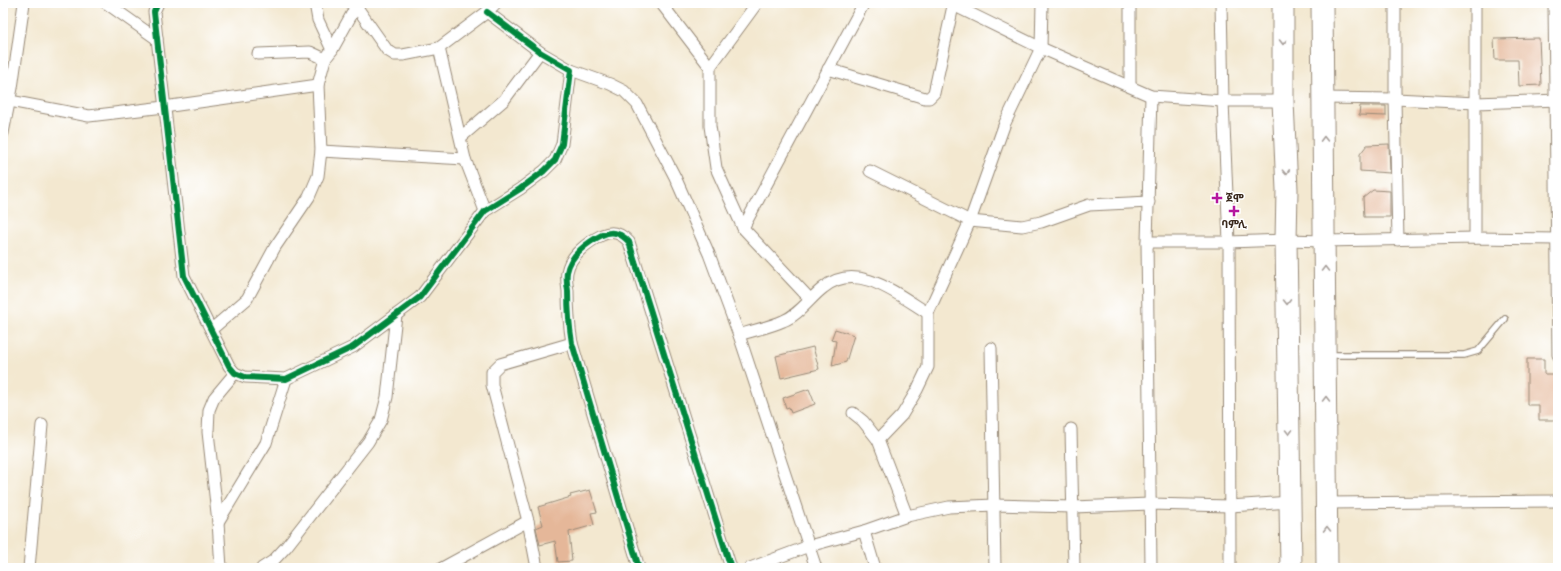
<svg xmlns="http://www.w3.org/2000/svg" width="1561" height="571" viewBox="0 0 1561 571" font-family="'Shantell Sans','Noto Sans Ethiopic',sans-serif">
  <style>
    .building { fill: #e5b799 }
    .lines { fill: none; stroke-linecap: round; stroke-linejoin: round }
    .lane-casing { stroke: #978977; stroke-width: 8 }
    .street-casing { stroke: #978977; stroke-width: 13 }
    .highway-casing { stroke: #978977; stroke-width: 23 }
    .lane { stroke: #fff; stroke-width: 5.5 }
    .street { stroke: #fff; stroke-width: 11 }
    .highway { stroke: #fff; stroke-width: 21 }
    .cycleway-casing { stroke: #fff; stroke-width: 8 }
    .cycleway { stroke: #00873e; stroke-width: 6 }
    .oneway { stroke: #a79f9a }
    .poi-dot { fill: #b5179e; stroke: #fff; stroke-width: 1.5 }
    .labels { text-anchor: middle; stroke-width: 3; stroke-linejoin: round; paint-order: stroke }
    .poi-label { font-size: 11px; font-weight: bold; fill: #3b2a1e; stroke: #fff; text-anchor: start }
  </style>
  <rect width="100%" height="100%" fill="#fff"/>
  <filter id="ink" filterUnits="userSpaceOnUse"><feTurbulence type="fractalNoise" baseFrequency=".025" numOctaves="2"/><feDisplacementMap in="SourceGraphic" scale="8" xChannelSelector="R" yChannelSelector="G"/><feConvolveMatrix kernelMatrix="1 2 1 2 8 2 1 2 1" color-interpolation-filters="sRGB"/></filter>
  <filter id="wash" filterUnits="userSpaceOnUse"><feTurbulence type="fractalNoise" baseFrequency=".012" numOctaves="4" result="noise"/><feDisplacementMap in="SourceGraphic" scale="16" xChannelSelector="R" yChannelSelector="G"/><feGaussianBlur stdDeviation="0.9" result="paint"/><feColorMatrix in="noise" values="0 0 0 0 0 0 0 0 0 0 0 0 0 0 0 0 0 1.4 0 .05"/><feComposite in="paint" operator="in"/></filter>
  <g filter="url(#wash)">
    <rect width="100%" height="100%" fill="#f3e8d0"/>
    <g id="blocks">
      <g class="building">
        <path d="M1539 38 1541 85 1519 86 1518 60H1495L1494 39Z"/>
        <path d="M1360 106H1386V116L1359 115Z"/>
        <path d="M1389 144 1390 173 1360 171V154L1367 145Z"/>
        <path d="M1373 190 1390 191V217H1364L1363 198Z"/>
        <path d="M835 329 854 335 846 362 832 366 836 341 831 340Z"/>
        <path d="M813 347 819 369 781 378 776 356Z"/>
        <path d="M1527 359H1544V374H1557L1556 420H1539V405H1527Z"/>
        <path d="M809 389 815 404 791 413 789 407 786 408 783 398Z"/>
        <path d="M590 490 597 512 591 513 594 525 569 532 572 561 558 562 555 541 540 545 536 528 543 525 538 507 571 497 570 495Z"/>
      </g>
    </g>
  </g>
  <g filter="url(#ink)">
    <use href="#blocks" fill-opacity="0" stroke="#978977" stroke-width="1"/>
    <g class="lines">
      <g class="lane-casing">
        <path id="lane" d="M1330 355H1464L1478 351 1505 319"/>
      </g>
      <g class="street-casing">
        <g id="street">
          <path d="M106 3 157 39"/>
          <path d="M158 3 154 12 184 276 229 366 235 373 245 377 286 379 353 347 420 297 485 211 520 189 544 171 555 160 562 144 571 70 540 52 487 12"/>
          <path d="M315 3 318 20 332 50"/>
          <path d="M350 3 356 6 387 50 395 55H403L439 48 487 12 496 3"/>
          <path d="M661 3 710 67V126L716 168 743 228 810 299"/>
          <path d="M949 3 1041 48 1151 96 1223 101H1283"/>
          <path d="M1221 3 1223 101 1229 242 1230 568"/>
          <path d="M1395 3V99L1398 240"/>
          <path d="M1554 3 1558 355"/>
          <path d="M439 48 465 159 485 211"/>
          <path d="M258 54 310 52 325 59"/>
          <path d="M710 67 757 3"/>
          <path d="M828 69 925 98H929L934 93 953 6"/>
          <path d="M571 70 610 84 624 91 637 104 675 177 709 254 739 335 816 568"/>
          <path d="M1130 85V3"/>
          <path d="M1323 98 1395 99 1476 103 1558 100"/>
          <path d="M10 101 89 116 164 107 318 85"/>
          <path d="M3 133 12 88 24 3"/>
          <path d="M461 137 504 100 540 52"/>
          <path d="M321 151 465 159"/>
          <path d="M870 171 970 221 1022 226 1041 222 1089 205 1149 202"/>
          <path d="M743 228 864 3"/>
          <path d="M1475 238V3"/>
          <path d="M1147 242H1229L1286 240 1325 241 1475 238 1558 239"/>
          <path d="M212 329 247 299 275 247 309 197 318 176 321 151 318 85 325 59 332 50 358 3"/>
          <path d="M739 335C754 330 770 327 783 321 799 315 810 298 823 288 857 260 898 295 928 313"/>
          <path d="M991 348 995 568"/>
          <path d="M853 413 863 421 878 440"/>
          <path d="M1071 429 1074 568"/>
          <path d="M1326 503 1558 501"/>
          <path d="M907 516 878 440 902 415 917 390 928 367V313L970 221 1005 123 1041 48 1042 3"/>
          <path d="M218 522 266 443 286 379"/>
          <path d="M864 531 875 568"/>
          <path d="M29 568 42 425"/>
          <path d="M221 568 218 522 208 432 209 410 214 398 235 373"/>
          <path d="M262 568 273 561 286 547 368 442 381 420 387 397 396 315"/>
          <path d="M442 568 528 521"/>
          <path d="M537 568 528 521 492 385V372L500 364 572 343"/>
          <path d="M639 568 572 343C569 325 568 309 568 291 567 285 566 278 567 272 570 255 588 242 602 235 613 230 621 233 629 242L731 568"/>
          <path d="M750 568 809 546 864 531 907 516 949 507 994 505 1073 507 1150 504 1230 506 1290 502"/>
          <path d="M1151 568 1147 242 1151 96"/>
        </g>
      </g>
      <g class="highway-casing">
        <g id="highway">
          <path d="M1283 3V101L1287 190 1286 240 1291 568"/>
          <path d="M1322 3 1327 568"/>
        </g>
      </g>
      <use href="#lane" class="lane"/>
      <use href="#street" class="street"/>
      <use href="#highway" class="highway"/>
      <g class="cycleway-casing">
        <g id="cycleway">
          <path d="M158 3 154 12 184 276 229 366 235 373 245 377 286 379 353 347 420 297 485 211 520 189 544 171 555 160 562 144 571 70 540 52 487 12"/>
          <path d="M639 568 572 343C569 325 568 309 568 291 567 285 566 278 567 272 570 255 588 242 602 235 613 230 621 233 629 242L731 568"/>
        </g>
      </g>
      <use href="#cycleway" class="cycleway"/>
    </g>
    <defs><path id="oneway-chevron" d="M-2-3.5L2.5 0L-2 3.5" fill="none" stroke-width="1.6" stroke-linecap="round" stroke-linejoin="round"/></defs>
    <g class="oneway">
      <use href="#oneway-chevron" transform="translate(1283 42) rotate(90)"/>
      <use href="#oneway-chevron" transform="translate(1324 139) rotate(-91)"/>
      <use href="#oneway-chevron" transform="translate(1286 172) rotate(87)"/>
      <use href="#oneway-chevron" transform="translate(1325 269) rotate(-90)"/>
      <use href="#oneway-chevron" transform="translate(1287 302) rotate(89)"/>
      <use href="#oneway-chevron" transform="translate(1326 399) rotate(-90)"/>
      <use href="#oneway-chevron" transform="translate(1289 432) rotate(89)"/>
      <use href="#oneway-chevron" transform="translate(1327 529) rotate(-91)"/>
    </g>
  </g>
  <g class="poi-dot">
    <path d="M1215 192h4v4h4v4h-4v4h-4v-4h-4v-4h4z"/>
    <path d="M1232 205h4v4h4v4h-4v4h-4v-4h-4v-4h4z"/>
  </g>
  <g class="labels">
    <g class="poi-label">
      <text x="1226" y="202">ጀሞ</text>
      <text x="1234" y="228" text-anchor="middle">ባምሊ</text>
    </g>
  </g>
  <rect width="1561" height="571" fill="none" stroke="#fff" stroke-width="16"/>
</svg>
